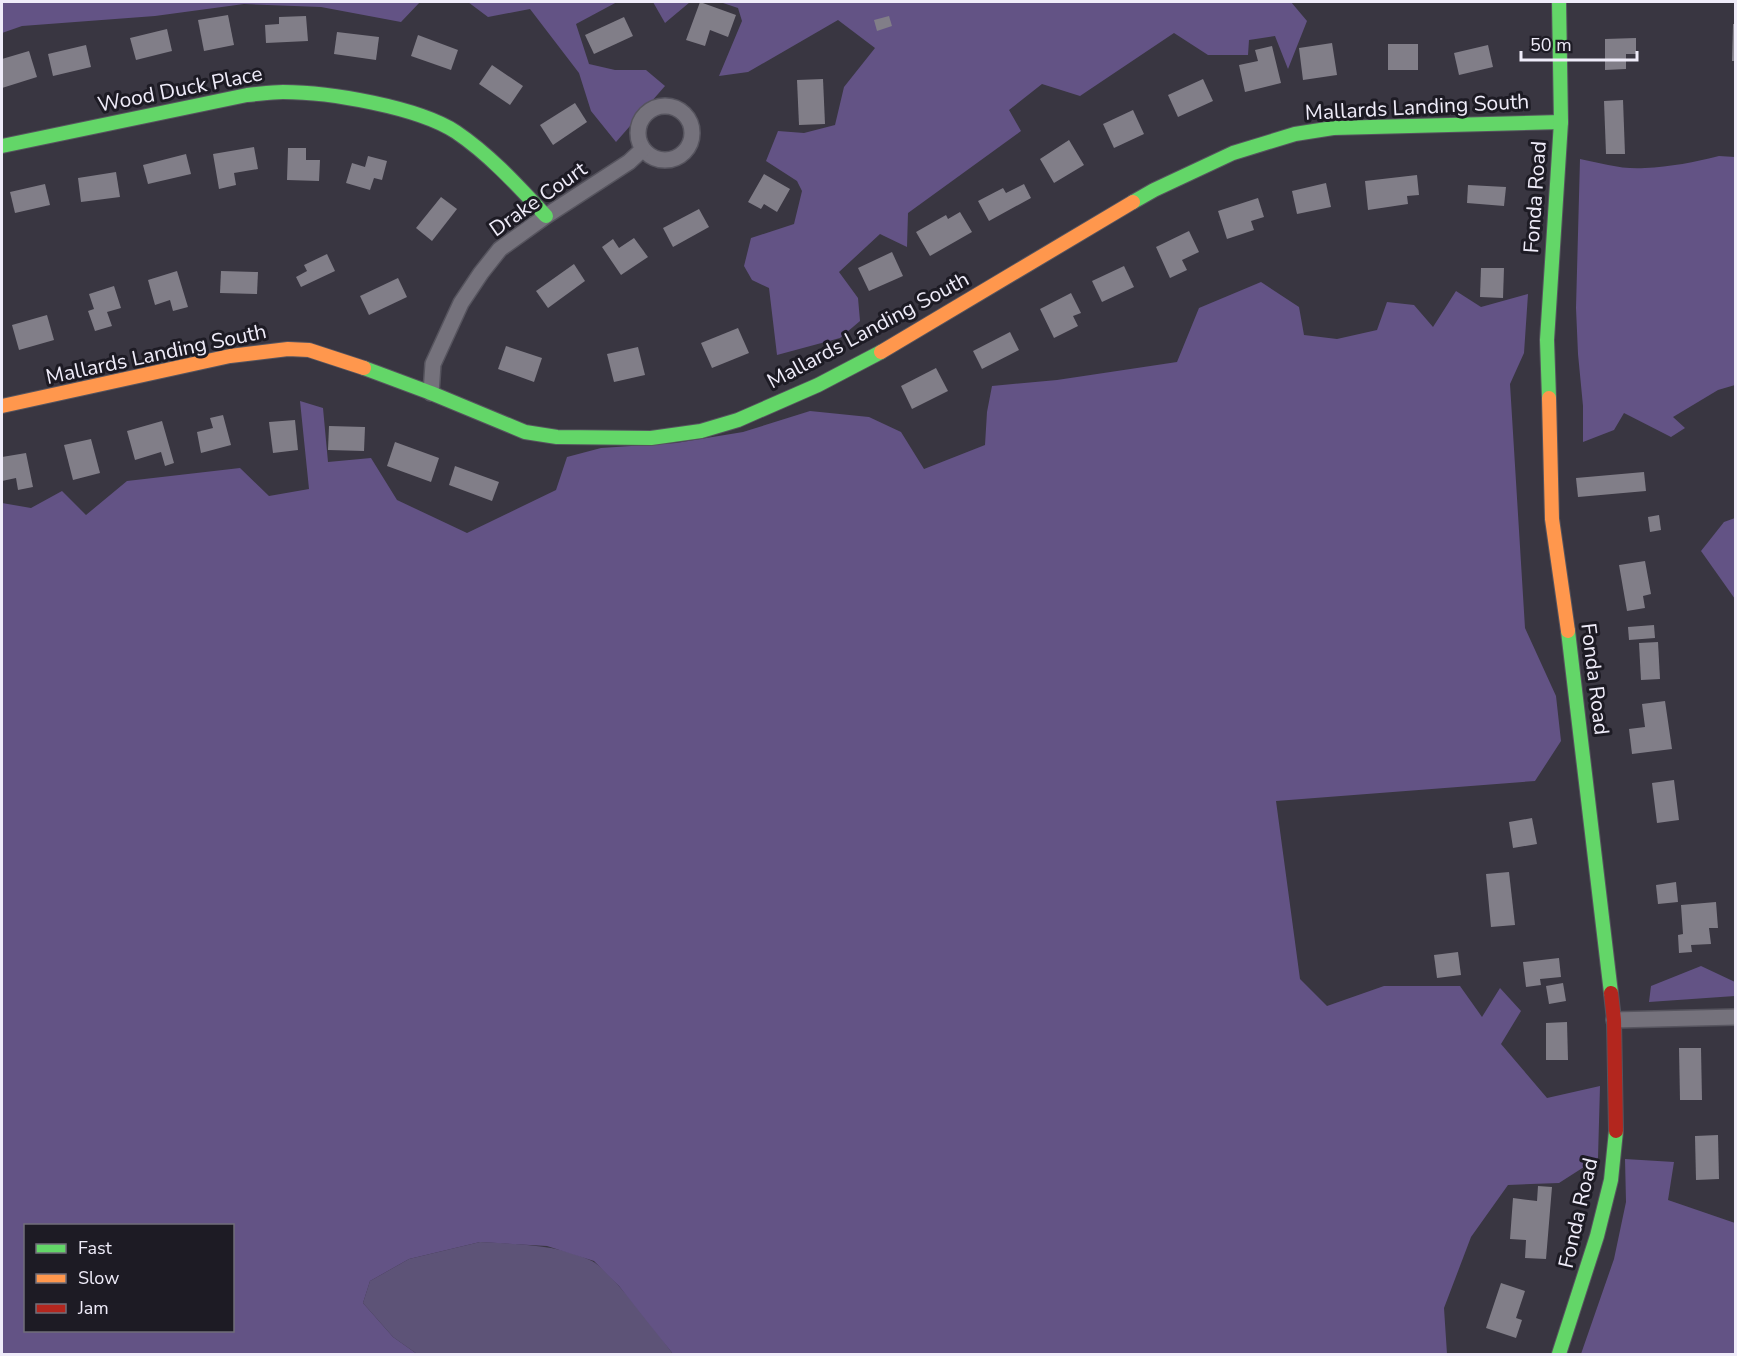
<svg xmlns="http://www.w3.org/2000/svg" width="1737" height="1356" viewBox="0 0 1737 1356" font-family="'Nunito Sans',sans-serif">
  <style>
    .green { fill: #5d5377 }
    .forest { fill: #635385; fill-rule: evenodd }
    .building { fill: #817e88 }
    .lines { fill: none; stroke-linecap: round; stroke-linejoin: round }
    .street-casing { stroke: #56545e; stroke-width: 18 }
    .fast-casing { stroke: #56545e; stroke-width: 16 }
    .slow-casing { stroke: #56545e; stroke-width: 16 }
    .jam-casing { stroke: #56545e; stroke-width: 16 }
    .street { stroke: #75727c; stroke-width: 15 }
    .fast { stroke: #63d668; stroke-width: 14 }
    .slow { stroke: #ff974d; stroke-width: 14 }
    .jam { stroke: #b3261e; stroke-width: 14 }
    .labels { text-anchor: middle; stroke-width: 6; stroke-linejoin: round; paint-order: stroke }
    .street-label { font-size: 21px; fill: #efecf9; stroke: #1d1b24 }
  </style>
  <rect width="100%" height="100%" fill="#393641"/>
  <path class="green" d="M480 1242C517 1244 558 1244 592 1261 610 1270 660 1336 673 1354H417L393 1337 363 1303 370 1281 409 1259Z"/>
  <g class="forest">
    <path d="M2 2H420L401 22 321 7 244 4 155 16 22 26 2 33Z"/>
    <path d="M468 2H617L576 24 589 64 615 70H646L665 86 616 142 591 111 579 73 530 9 488 17Z"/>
    <path d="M653 2H690L665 23Z"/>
    <path d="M720 2H1291L1307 21 1288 69 1275 36 1249 40 1248 55H1208L1174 33 1080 96 1042 84 1009 110 1021 131 908 213 907 247 880 234 839 272 858 298 860 321 840 338 777 355 769 288 752 280 744 266 751 238 794 224 802 191 797 181 766 161 778 131 804 133 835 125 844 87 875 48 838 20 748 72 719 76 742 21 738 8Z"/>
    <path d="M1719 156 1735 157V385L1718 390 1673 417 1685 428 1671 437 1624 413 1614 430 1583 442V406L1578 354 1576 308 1580 159C1601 163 1623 170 1645 168 1670 167 1695 162 1719 156Z"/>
    <path d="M1261 282 1299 307 1304 335 1337 339 1377 330 1387 302 1414 305 1433 327 1456 291 1481 307 1528 294 1524 353 1510 384 1525 628 1556 696 1561 741 1535 781 1276 801 1300 979 1327 1006 1384 986H1460L1482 1017 1500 988 1521 1011 1501 1044 1547 1098 1600 1086 1598 1158 1559 1183 1508 1185 1471 1237 1444 1308 1447 1354H673L619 1286 594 1261 547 1246 480 1242 409 1259 370 1281 363 1303 393 1337 417 1354H2V503L31 508 62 491 86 515 127 481 240 468 269 496 309 489 300 401 323 408 328 462 371 458 397 500 467 533 556 490 567 457 601 448 676 443 743 432 810 411 869 417 901 432 924 469 985 445 987 412 992 386 1057 380 1177 362 1199 308ZM26 1226H232V1330H26Z"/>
    <path d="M1735 518H1736L1735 599 1701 551 1724 522Z"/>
    <path d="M1701 966 1735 982V996L1649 1002 1651 986Z"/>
    <path d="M1625 1159 1674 1162 1668 1200 1735 1223V1354H1581L1614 1259 1626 1202Z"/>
  </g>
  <g class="building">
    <path d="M700 2 736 15 728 37 710 30 705 46 686 40Z"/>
    <path d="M228 15 234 45 204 51 198 20Z"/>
    <path d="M306 16 308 41 266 43 265 25 279 24V17Z"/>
    <path d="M889 16 892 26 877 31 874 20Z"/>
    <path d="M624 17 633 36 594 54 585 35Z"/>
    <path d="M1733 24H1736V61H1732Z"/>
    <path d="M167 29 172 51 136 60 130 38Z"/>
    <path d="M337 32 379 37 376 60 334 54Z"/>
    <path d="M418 35 458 50 451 70 411 56Z"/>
    <path d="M1636 38V54H1626V69L1605 70V39Z"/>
    <path d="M1332 43 1337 75 1303 80 1299 48Z"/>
    <rect x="1388" y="44" width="30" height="26"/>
    <path d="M86 45 91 67 53 76 48 54Z"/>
    <path d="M1488 45 1493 67 1459 75 1454 53Z"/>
    <path d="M1272 46 1281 83 1245 92 1239 65 1258 61 1255 50Z"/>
    <path d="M29 51 37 77 2 88V59Z"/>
    <path d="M492 65 523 86 510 105 479 84Z"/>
    <path d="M823 79 825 124 799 125 797 80Z"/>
    <path d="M1203 79 1213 101 1178 117 1168 95Z"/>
    <path d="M1623 100 1625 154H1606L1604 101Z"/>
    <path d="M575 103 587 122 553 145 540 125Z"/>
    <path d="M1133 110 1144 134 1114 148 1103 124Z"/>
    <path d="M1069 140 1084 165 1054 183 1040 159Z"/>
    <path d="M254 147 258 169 234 173 236 185 219 189 213 154Z"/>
    <path d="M288 148H306V160H320L319 181 287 180Z"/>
    <path d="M186 154 191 174 148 184 143 165Z"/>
    <path d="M368 156 387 161 382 180 374 178 370 190 346 183 352 163 365 167Z"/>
    <path d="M116 172 120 197 81 202 78 178Z"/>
    <path d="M764 174 790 189 777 212 764 204 761 209 748 202Z"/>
    <path d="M1417 175 1419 195 1407 196 1408 204 1368 210 1365 181Z"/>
    <path d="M1326 183 1331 207 1297 214 1292 191Z"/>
    <path d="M45 184 50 205 15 213 10 192Z"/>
    <path d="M1024 184 1031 198 989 221 978 201 1003 188 1006 193Z"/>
    <path d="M1468 185 1506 187 1504 206 1467 203Z"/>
    <path d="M441 197 457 209 432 241 416 228Z"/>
    <path d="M1258 198 1264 217 1251 221 1254 230 1227 239 1218 211Z"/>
    <path d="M699 209 709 227 673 247 663 228Z"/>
    <path d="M960 212 972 232 930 256 916 232 946 215 948 219Z"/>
    <path d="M1189 231 1199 252 1182 260 1187 270 1170 278 1156 247Z"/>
    <path d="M634 238 648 257 621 275 602 247 613 239 619 248Z"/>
    <path d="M892 252 903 276 869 291 858 268Z"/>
    <path d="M327 254 335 271 301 287 296 277 307 271 304 265Z"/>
    <path d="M574 264 585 281 548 308 536 291Z"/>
    <path d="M1124 266 1134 287 1102 302 1092 281Z"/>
    <path d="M1481 268H1504L1503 298 1480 297Z"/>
    <path d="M177 271 188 307 173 311 170 300 155 305 148 280Z"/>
    <path d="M221 271 258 272 257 294 220 293Z"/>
    <path d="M398 278 407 297 369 315 360 296Z"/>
    <path d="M114 286 121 308 107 312 112 326 95 331 88 311 94 309 89 294Z"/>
    <path d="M1071 293 1081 313 1073 316 1078 326 1054 338 1040 309Z"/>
    <path d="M47 315 54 340 19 350 12 325Z"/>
    <path d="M738 328 749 353 712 368 701 343Z"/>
    <path d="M1010 332 1019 350 982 369 973 351Z"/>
    <path d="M506 346 542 358 534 382 498 369Z"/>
    <path d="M638 347 645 375 614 382 607 354Z"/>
    <path d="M936 368 948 391 912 409 901 386Z"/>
    <path d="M223 415 231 445 201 453 197 432 213 428 210 418Z"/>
    <path d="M295 420 298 450 273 453 269 422Z"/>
    <path d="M162 421 174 463 165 466 161 452 135 460 127 431Z"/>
    <path d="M329 426 365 427 364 451 328 450Z"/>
    <path d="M91 439 100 473 73 480 64 445Z"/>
    <path d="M395 442 439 458 431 482 387 466Z"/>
    <path d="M26 453 33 487 18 490 16 478 2 481V457Z"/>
    <path d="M455 466 499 482 492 501 449 485Z"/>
    <path d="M1644 472 1646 491 1578 497 1576 478Z"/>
    <path d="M1659 515 1661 530 1650 532 1648 517Z"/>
    <path d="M1645 561 1651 594 1643 596 1645 608 1627 611 1619 565Z"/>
    <path d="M1654 625 1655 638 1629 640 1628 627Z"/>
    <path d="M1658 642 1660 679 1641 680 1639 643Z"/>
    <path d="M1665 701 1672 749 1632 754 1629 729 1645 727 1642 704Z"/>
    <path d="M1674 780 1679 820 1657 823 1652 783Z"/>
    <path d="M1532 818 1537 844 1513 848 1509 822Z"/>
    <path d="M1509 872 1515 925 1491 927 1486 874Z"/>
    <path d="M1676 882 1678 902 1658 904 1656 885Z"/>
    <path d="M1716 902 1718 928H1709L1711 944 1691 945 1692 952 1679 953 1678 935 1683 934 1681 905Z"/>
    <path d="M1458 952 1461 975 1437 978 1434 955Z"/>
    <path d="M1559 958 1561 977 1540 979 1541 985 1526 987 1523 962Z"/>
    <path d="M1563 983 1566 1001 1549 1004 1546 986Z"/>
    <path d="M1567 1022 1568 1060H1546V1023Z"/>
    <path d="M1679 1048H1701L1702 1100H1680Z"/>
    <path d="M1718 1135 1719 1179 1696 1180 1695 1136Z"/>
    <path d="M1538 1186 1552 1187 1546 1259 1525 1258 1526 1240 1510 1239 1513 1198 1537 1201Z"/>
    <path d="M1501 1283 1525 1291 1516 1318 1522 1320 1516 1338 1486 1328Z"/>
  </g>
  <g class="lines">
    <g class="street-casing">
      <g id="street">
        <circle cx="665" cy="133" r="27"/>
        <path d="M431 393 433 364 461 303 481 273 500 249 546 216 629 162 643 149"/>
        <path d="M1614 1020 1736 1017"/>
      </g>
    </g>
    <g class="fast-casing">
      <g id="fast">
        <path d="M2 146 247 95C259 94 271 92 283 92 329 92 418 107 456 132 490 155 518 186 546 216"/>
        <path d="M1133 202 1154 190 1233 153 1295 134 1333 128 1561 122"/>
        <path d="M364 368 431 393 525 432 557 437 651 438 701 431 738 420 818 385 881 352"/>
        <path d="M1549 398 1547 340 1561 122 1559 2"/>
        <path d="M1568 631 1611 993"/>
        <path d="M1559 1354 1597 1236 1611 1180 1616 1131"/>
      </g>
    </g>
    <g class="slow-casing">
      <g id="slow">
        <path d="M881 352 1133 202"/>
        <path d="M1549 398 1552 519 1568 631"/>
        <path d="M2 406 230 356 288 349 309 350 364 368"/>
      </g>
    </g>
    <g class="jam-casing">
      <path id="jam" d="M1611 993 1614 1020 1616 1131"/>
    </g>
    <use href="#street" class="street"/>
    <use href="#fast" class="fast"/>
    <use href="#slow" class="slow"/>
    <use href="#jam" class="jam"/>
  </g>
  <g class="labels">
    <g class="street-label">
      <text transform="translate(180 89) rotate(-11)" y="7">Wood Duck Place</text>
      <text transform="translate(1417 107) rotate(-3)" y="7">Mallards Landing South</text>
      <text transform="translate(1535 197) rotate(-86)" y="7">Fonda Road</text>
      <text transform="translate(538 199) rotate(-35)" y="7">Drake Court</text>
      <text transform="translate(868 330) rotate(-28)" y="7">Mallards Landing South</text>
      <text transform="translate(156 354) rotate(-12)" y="7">Mallards Landing South</text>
      <text transform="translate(1595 679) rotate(83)" y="7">Fonda Road</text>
      <text transform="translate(1578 1213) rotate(-77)" y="7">Fonda Road</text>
    </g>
  </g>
  <rect width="1737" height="1356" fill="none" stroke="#efecf9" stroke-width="6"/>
  <rect x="24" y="1224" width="210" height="108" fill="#1d1b24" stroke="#716f79" stroke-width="1.5"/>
  <rect x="36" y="1244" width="30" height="9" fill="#63d668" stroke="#716f79" stroke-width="1.5"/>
  <text x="78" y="1254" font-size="18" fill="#efecf9">Fast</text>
  <rect x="36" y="1274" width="30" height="9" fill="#ff974d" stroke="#716f79" stroke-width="1.5"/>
  <text x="78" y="1284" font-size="18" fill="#efecf9">Slow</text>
  <rect x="36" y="1304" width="30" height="9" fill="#b3261e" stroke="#716f79" stroke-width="1.5"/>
  <text x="78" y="1314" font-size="18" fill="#efecf9">Jam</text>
  <path d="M1521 51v9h116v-9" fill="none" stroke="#efecf9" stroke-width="3"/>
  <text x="1530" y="51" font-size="18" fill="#efecf9" stroke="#1d1b24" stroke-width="4.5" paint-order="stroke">50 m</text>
</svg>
